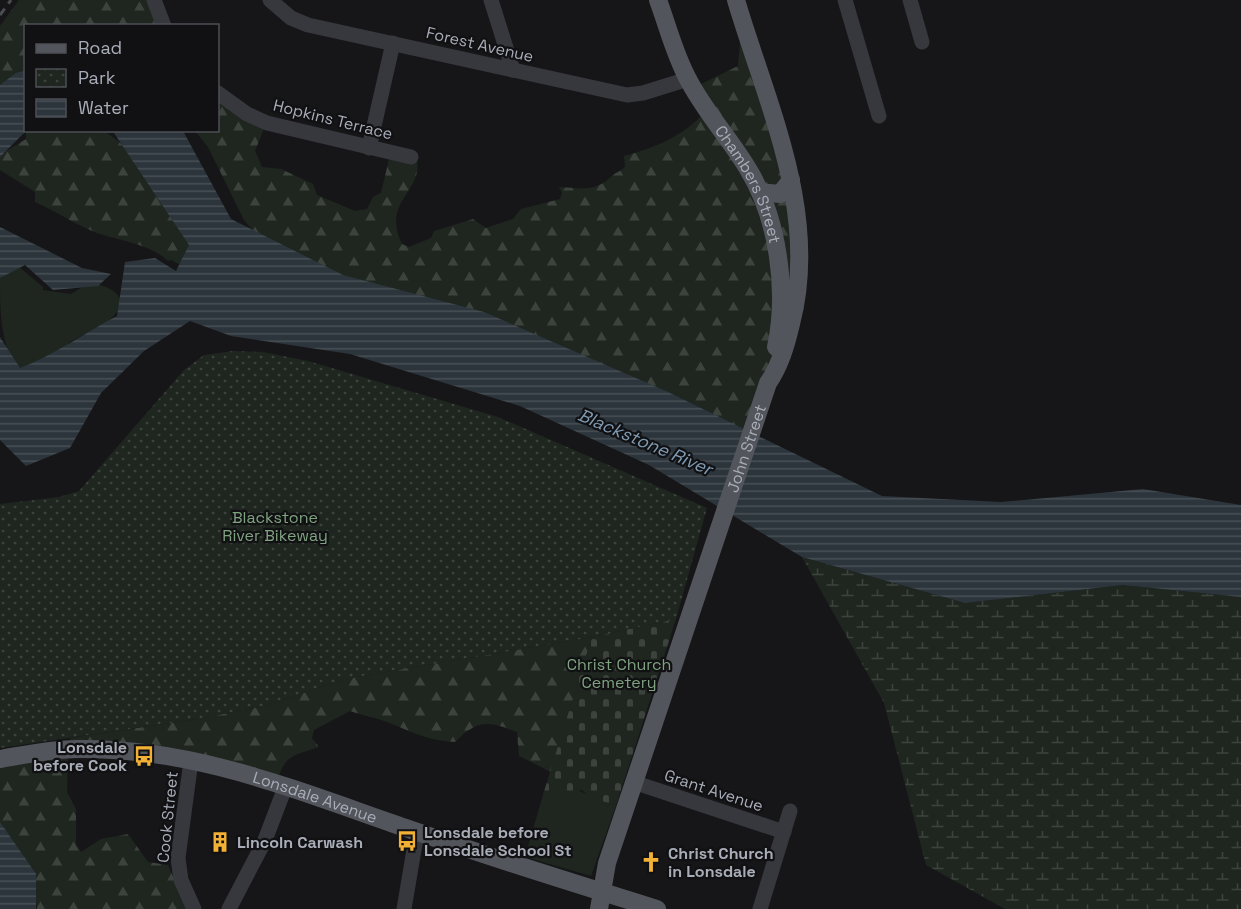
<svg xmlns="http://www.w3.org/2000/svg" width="1241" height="909" viewBox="0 0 1241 909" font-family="'Space Grotesk',sans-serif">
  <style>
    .green { fill: #1e261f }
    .forest { fill: url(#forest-firs) }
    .wetland { fill: url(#wetland-marsh) }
    .cemetery { fill: url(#cemetery-stones) }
    .park { fill: url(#park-dots) }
    .water { fill: url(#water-rules) }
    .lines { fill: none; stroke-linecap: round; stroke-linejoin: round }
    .minor { stroke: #37383d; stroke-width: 15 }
    .major { stroke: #53555c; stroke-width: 18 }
    .rail { stroke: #4a4c52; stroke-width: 3; stroke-dasharray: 8 6; stroke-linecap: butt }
    .labels { text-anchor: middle; stroke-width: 4.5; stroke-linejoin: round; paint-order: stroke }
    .street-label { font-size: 16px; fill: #a8adb8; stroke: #111113 }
    .park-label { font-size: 16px; fill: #7fa381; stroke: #111113 }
    .poi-label { font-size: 16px; font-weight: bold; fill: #a8adb8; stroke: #111113; text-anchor: start }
    .water-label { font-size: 18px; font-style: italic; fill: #7f9bb3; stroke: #111113 }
  </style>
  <defs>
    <pattern id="forest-firs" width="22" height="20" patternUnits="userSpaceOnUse" patternTransform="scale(1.5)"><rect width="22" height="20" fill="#1e261f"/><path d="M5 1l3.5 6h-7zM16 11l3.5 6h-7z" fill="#3c433d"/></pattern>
    <pattern id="wetland-marsh" width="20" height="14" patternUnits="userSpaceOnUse" patternTransform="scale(1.5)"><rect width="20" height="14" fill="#1e261f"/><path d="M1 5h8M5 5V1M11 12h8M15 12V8" fill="none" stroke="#3c433d"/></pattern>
    <pattern id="cemetery-stones" width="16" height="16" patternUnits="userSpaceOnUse" patternTransform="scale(1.5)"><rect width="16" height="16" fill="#1e261f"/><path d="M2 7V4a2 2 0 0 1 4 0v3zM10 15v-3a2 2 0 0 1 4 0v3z" fill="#3c433d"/></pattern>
    <pattern id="park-dots" width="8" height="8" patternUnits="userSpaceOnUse" patternTransform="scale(1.5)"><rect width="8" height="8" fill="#1e261f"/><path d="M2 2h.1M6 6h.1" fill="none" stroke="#3c433d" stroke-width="1.8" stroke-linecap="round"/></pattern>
    <pattern id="water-rules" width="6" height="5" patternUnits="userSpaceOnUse" patternTransform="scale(1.5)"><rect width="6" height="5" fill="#2c353c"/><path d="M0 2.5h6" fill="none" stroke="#485056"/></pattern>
  </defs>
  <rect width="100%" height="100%" fill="#161618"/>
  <g class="green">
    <path d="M18 266 43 287V290L71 294 91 282C105 287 120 289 122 306L109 321 70 342 52 366 19 371C0 345 0 311 0 278Z"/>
    <path d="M577 790 616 806 591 876 525 857 542 798Z"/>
  </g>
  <g class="forest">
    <path d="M19 0H154L166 25 26 26 25 75 0 88V26Z"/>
    <path d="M740 42H747L789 175 797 282 752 434 319 281 255 233 244 220 208 147 195 131 218 130V92L267 121 255 151 262 167 281 169 313 184 317 195 355 211 367 209 373 197 381 193 390 155 417 159C423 193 381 201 402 244L409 247 431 238 434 231 473 219 486 228 513 219 521 209 560 199 562 193 559 187C583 188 595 193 613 175 617 172 621 171 625 167L624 156C655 148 684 136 706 111L695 87 738 66Z"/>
    <path d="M26 131H104C141 154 175 205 192 245 195 253 194 264 195 273L171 260 168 261C149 242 114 241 90 230 71 222 54 210 35 202V192L0 170V155L26 139Z"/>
    <path d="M592 637 551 772 519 756 517 732C488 721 478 719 455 742 430 741 414 733 392 724 379 718 364 716 350 711L314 730 312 738 319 747C296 755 285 754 278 779L71 749 70 738 197 719 263 706 350 678Z"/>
    <path d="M68 754 67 792 76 809V844L81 852 101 839 128 834 148 862 168 865 187 909H37C36 879 7 868 0 846 0 834 0 780 0 763Z"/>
  </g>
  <path class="wetland" d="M802 557 965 603 1123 585 1241 597V909H1005L926 865 884 703Z"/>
  <path class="cemetery" d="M676 619 616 806 589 796 582 790 542 798 592 637Z"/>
  <path class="park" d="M233 351 263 352 308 361 498 417 707 508 676 619 592 637 350 678 263 706 197 719 0 748V504L59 497 79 491 184 370 204 355Z"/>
  <g class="water">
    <path d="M25 71 26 131 0 157V85L16 73Z"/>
    <path d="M91 131H183L231 219 343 275 484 312 668 392 882 496 1001 502 1143 489 1241 505V597L1123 585 965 603 802 557 649 465 520 406 350 354 231 336 190 321 144 351 101 393 70 448 26 466 0 440V337L20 368C55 355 84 333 117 316L125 262 155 258 176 271 189 245 114 133Z"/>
    <path d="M0 227 82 268 111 274 98 286 53 290 25 265 0 278Z"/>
    <path d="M0 822 36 874V909H0Z"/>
  </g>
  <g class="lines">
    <g class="minor">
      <path d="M154 0 164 26"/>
      <path d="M270 0 291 18 308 25 627 95 643 93 688 79"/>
      <path d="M491 0 513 70"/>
      <path d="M845 0 879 116"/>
      <path d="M910 0 922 42"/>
      <path d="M218 93 247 114 267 123 411 157"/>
      <path d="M369 148 393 43"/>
      <path d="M191 761 178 858 181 880 194 909"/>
      <path d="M633 782 784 832"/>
      <path d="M229 909 265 840 286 785"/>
      <path d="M404 909 417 832"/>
      <path d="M760 909 790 811"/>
    </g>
    <g class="major">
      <path id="s1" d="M658 0C668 27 675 56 689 81 706 113 730 139 748 169 778 218 788 290 776 347"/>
      <path d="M760 192 780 194 791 180"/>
      <path id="s2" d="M0 759C25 755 51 749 77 749 194 747 298 791 406 828 489 857 573 883 657 909"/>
      <path id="s3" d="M599 909 607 863 768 383C780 366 786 345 791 324 820 213 767 105 736 0"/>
    </g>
    <path class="rail" d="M0 15 11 0"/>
  </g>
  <defs>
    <g id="bus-bare" transform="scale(1.62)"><path d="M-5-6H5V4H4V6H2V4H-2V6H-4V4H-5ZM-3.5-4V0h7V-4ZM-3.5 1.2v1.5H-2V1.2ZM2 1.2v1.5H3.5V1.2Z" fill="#f2b134" stroke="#111113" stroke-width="2.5" paint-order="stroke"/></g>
    <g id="building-bare" transform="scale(1.62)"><path d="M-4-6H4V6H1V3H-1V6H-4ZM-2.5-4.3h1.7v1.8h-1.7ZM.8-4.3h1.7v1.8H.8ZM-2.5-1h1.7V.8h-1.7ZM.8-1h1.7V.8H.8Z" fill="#f2b134" stroke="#111113" stroke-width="2.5" paint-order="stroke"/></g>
    <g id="church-bare" transform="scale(1.62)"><path d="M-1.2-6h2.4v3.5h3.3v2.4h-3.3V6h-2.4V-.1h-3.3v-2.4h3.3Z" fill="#f2b134" stroke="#111113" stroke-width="2.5" paint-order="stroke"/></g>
  </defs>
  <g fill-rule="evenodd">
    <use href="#bus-bare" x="144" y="756"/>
    <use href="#bus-bare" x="407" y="841"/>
    <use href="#building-bare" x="220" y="842"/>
    <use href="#church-bare" x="651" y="862"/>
  </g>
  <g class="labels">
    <g class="street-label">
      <text transform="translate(480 44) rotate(13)" y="6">Forest Avenue</text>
      <text transform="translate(333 119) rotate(14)" y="6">Hopkins Terrace</text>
      <text dy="6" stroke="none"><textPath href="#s1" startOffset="207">Chambers Street</textPath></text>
      <text dy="6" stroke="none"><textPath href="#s3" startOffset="484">John Street</textPath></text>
      <text transform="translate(714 790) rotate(18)" y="6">Grant Avenue</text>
      <text dy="6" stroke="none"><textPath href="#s2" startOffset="322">Lonsdale Avenue</textPath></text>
      <text transform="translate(167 817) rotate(-84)" y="6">Cook Street</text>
    </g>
    <g class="park-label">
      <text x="275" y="523">Blackstone<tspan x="275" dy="18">River Bikeway</tspan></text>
      <text x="619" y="670">Christ Church<tspan x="619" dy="18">Cemetery</tspan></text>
    </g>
    <g class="poi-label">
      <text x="127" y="753" text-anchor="end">Lonsdale<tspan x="127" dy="18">before Cook</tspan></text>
      <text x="424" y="838">Lonsdale before<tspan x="424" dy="18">Lonsdale School St</tspan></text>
      <text x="237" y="848">Lincoln Carwash</text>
      <text x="668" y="859">Christ Church<tspan x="668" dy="18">in Lonsdale</tspan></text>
    </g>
    <g class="water-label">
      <text transform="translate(645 442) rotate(23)" y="6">Blackstone River</text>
    </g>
  </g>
  <rect x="24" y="24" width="195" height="108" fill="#111113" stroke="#4d4f55" stroke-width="1.5"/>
  <rect x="36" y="44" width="30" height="9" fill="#53555c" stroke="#4d4f55" stroke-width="1.5"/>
  <text x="78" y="54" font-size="18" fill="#a8adb8">Road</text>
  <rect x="36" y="69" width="30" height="18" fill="url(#park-dots)" stroke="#4d4f55" stroke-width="1.5"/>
  <text x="78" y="84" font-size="18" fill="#a8adb8">Park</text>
  <rect x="36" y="99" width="30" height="18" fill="url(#water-rules)" stroke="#4d4f55" stroke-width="1.5"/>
  <text x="78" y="114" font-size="18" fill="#a8adb8">Water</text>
</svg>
